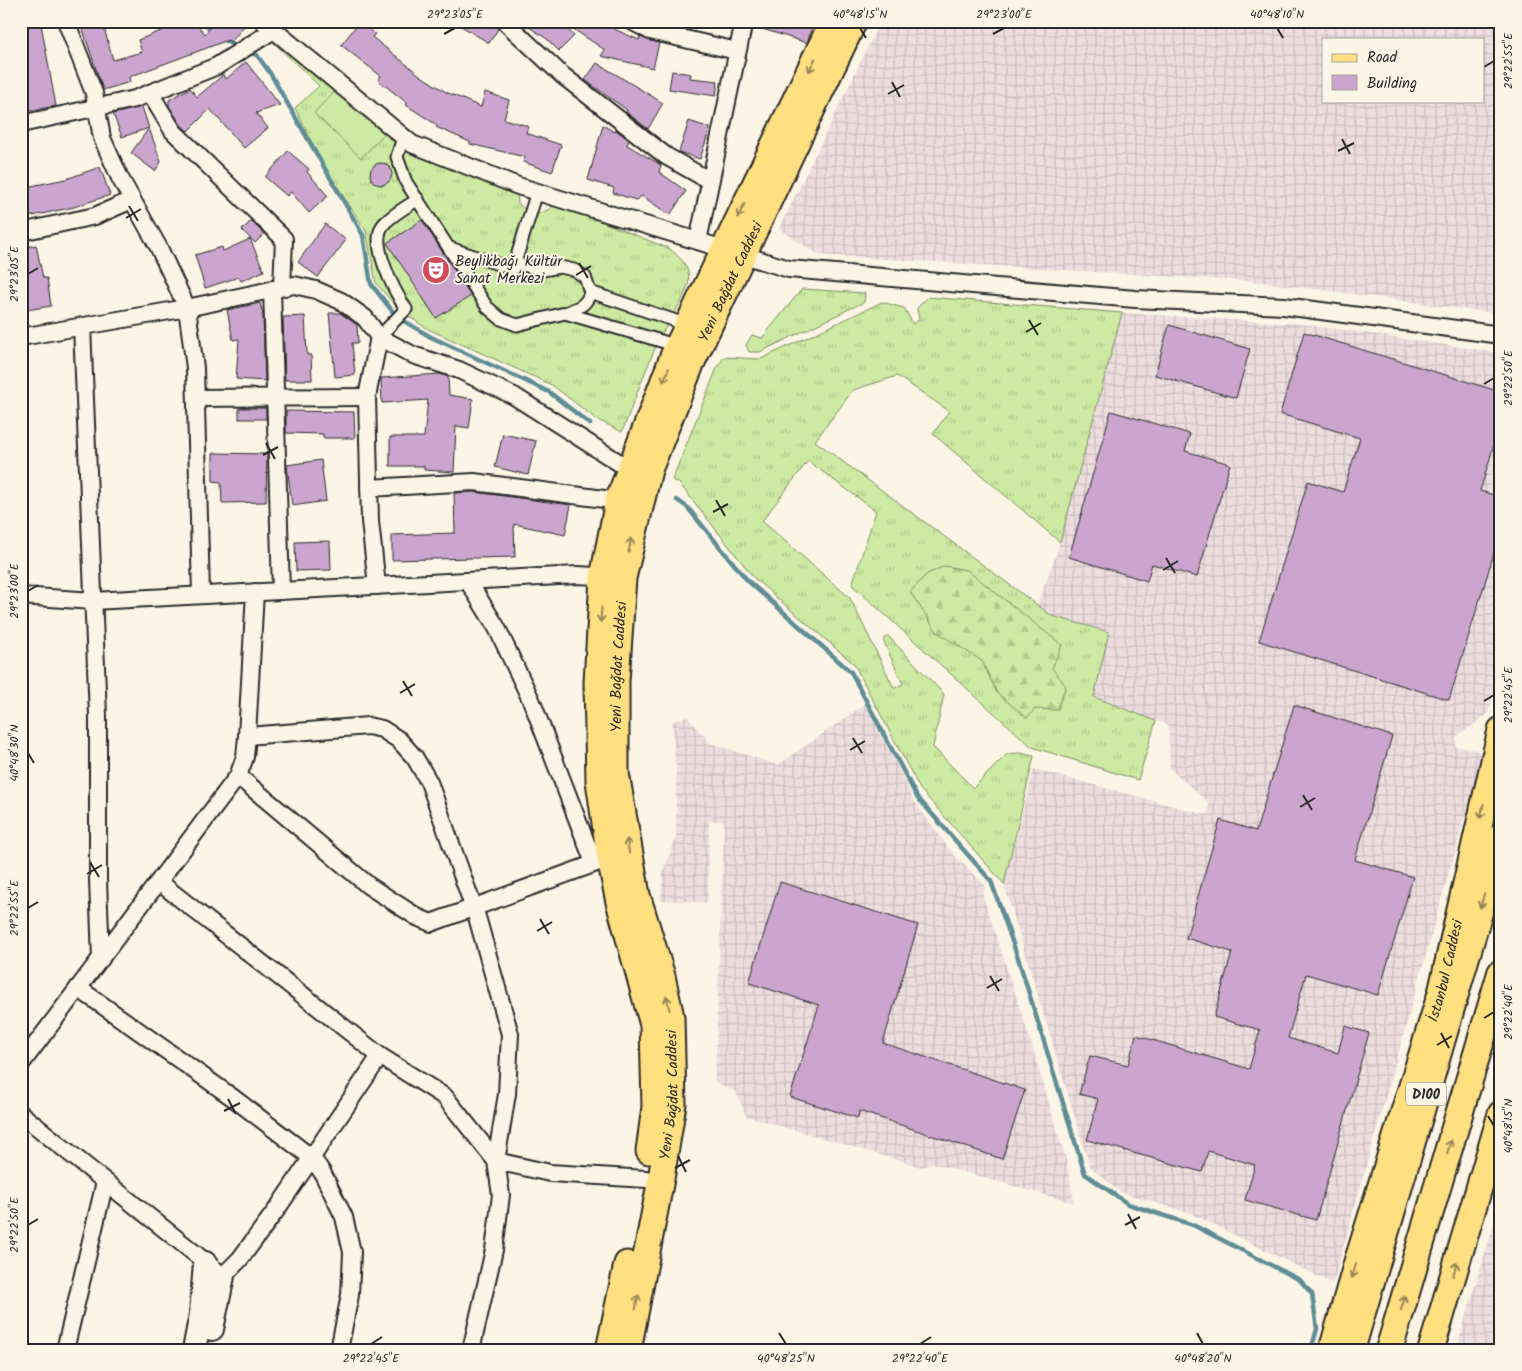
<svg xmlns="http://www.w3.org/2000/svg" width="1522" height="1371" viewBox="0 0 1522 1371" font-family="Kalam,sans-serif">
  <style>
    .industrial { fill: url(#industrial-grid); fill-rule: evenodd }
    .grass { fill: url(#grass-tufts); stroke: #7c8a66 }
    .forest { fill: url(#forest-firs); stroke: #7c8a66 }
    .garden { fill: #cceaa1; stroke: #7c8a66 }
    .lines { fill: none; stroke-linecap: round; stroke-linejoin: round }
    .stream { stroke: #5e8d96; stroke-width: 4.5 }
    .building { fill: #caa6ce; stroke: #2b2b2b }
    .pedestrian-casing { stroke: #2b2b2b; stroke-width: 15 }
    .minor-casing { stroke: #2b2b2b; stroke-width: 20 }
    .secondary-casing { stroke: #2b2b2b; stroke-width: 26 }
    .primary-casing { stroke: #2b2b2b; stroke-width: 29 }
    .trunk-casing { stroke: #2b2b2b; stroke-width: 30 }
    .pedestrian { stroke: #fcf5e5; stroke-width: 11 }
    .minor { stroke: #fcf5e5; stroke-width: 16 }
    .secondary { stroke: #fcf5e5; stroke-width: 22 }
    .primary { stroke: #ffdf80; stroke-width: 25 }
    .trunk { stroke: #ffdf80; stroke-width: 26 }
    .oneway { stroke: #958556 }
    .ticks { fill: none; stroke: #2b2b2b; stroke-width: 2 }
    .labels { text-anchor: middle; stroke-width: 4; stroke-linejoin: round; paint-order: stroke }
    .shield { fill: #fcf5e5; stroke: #6a6863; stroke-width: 1 }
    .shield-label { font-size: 14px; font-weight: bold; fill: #2b2b2b }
    .poi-label { font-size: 15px; fill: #2b2b2b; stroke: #fcf5e5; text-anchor: start }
    .street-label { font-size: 15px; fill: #2b2b2b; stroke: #fcf5e5 }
    .neatline { fill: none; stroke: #2b2b2b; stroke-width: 2 }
    .ticks-label { font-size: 12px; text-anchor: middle; fill: #2b2b2b }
  </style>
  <defs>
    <pattern id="industrial-grid" width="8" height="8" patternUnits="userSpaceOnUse" patternTransform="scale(1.25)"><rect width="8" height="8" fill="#edddde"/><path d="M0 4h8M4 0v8" fill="none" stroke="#cbbebf"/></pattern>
    <pattern id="grass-tufts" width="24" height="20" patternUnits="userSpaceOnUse" patternTransform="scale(1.25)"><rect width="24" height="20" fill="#cceaa1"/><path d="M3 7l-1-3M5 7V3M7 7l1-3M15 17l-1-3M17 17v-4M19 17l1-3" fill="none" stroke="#afc98b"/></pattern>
    <pattern id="forest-firs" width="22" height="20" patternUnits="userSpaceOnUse" patternTransform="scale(1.25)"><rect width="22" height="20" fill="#cceaa1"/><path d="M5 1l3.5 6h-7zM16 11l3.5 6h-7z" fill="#afc98b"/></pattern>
  </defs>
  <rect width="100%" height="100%" fill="#fcf5e5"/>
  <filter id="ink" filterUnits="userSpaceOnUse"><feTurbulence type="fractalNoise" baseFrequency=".02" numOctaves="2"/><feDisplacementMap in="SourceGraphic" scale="10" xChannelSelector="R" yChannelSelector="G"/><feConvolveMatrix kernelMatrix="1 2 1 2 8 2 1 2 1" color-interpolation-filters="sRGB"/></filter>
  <g filter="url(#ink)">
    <g class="industrial">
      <path d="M1501 21V314L1262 282 819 255 779 229 880 22ZM1323 39H1483V101H1323Z"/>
      <path d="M1122 313 1303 324 1501 353V669L1488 714 1456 737 1455 746 1483 752 1333 1284 1190 1213 1120 1192 1090 1167 1004 884 1034 769 1207 815 1209 803 1170 769 1168 725 1094 697 1109 632 1053 616 1037 605 1058 549Z"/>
      <path d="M867 703 914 801 953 854 985 885 983 896 1027 1030 1067 1163 1074 1203 932 1163 922 1167 746 1116 736 1092 715 1082 724 821H709L708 903 661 900 663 871 676 839V767L672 722 687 716 710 743 778 765Z"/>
      <path d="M1501 1200V1350H1456Z"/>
    </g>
    <g class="grass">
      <path d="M276 41 338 88 385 133 517 191 518 203 523 208 538 214 550 209 555 203 670 249C681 258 692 269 688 285 684 300 667 324 659 339 646 369 634 401 622 432L596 419 552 385 428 329 400 311 376 283 366 231 321 161 295 108 319 86 274 43Z"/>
      <path d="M802 289 865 293 864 302 760 352H749L746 345 752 335 762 338Z"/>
      <path d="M928 297 1122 313 1060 542 933 434 949 411 897 376 853 390 815 441 1052 616 1109 632 1094 697 1156 721 1138 780 1032 747 852 585 876 511 808 461 762 521 850 598 894 688 903 684 883 640 888 636 944 694 933 747 973 788 1007 754 1020 753 1034 756 1004 884 920 789 854 664 755 579 679 483 672 480 717 368 724 357 761 359 882 302 904 308 913 324 919 320 917 308Z"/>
    </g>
    <path class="forest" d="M945 566 967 570 1062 645 1052 668 1066 686 1057 710 1035 709 1027 718 997 693 982 661 937 632 910 592 927 574Z"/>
    <path class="garden" d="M338 88 385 133 361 158 314 113Z"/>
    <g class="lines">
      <g class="stream">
        <path d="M201 21 213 31"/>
        <path d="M221 38 238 48"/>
        <path d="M247 52 257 55 270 73 363 235 371 284 397 317 431 337 549 392 590 424"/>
        <path d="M677 500 687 507 748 581 851 672 917 797 991 881 1019 961 1085 1174 1128 1204 1193 1225 1300 1280 1312 1294 1317 1329 1311 1350"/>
      </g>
    </g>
    <g class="building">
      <path d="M80 21H102L113 60 142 52 138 40 186 21H194L205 34 215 21H248L231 42 228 40 129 77 130 82 103 90Z"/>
      <path d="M360 21 375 34 372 37 421 76 446 92 481 107 485 92 509 100 504 119 528 126 526 133 561 145 552 172 523 162 525 157 470 144V142L436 127 437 125 406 105 407 103 378 80 381 76 341 45Z"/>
      <path d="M453 21H494L498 29 489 43Z"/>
      <path d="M520 21H560L574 36 559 51 547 39Z"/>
      <path d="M561 21H596L639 40 640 37 659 43 653 68 601 56 605 50Z"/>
      <path d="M754 21H814L807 43 753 26Z"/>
      <path d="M41 24 56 106 28 111 21 68V27Z"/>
      <path d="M246 62 280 105 256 113 268 128 244 148 210 109 188 131 181 125 169 106V100L190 88 197 97 223 75 226 79Z"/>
      <path d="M597 63 663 103 648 129 626 112 627 110 585 80Z"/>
      <path d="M672 71 691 74 690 78 718 81 716 96 669 89Z"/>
      <path d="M142 107 149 128 122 137 113 114Z"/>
      <path d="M689 121 710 128 700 159 679 152Z"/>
      <path d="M603 125 614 132 616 130 629 140 627 145 661 165 659 172 686 191 670 215 642 196 636 200 613 193 614 188 588 180Z"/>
      <path d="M149 128 161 162 155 171 131 153Z"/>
      <path d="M288 151 309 169 307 172 328 196 309 213 291 192 287 196 265 177Z"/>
      <circle cx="381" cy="174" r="11"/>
      <path d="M100 167 110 195 74 207 23 218 21 188 66 179Z"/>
      <path d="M422 220 471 296 436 318 387 243Z"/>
      <path d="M251 221 264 234 255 243 242 230Z"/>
      <path d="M325 224 346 240 318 277 298 262Z"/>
      <path d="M250 239 264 271 241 281 239 277 205 288 195 255 222 247 223 251Z"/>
      <path d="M36 245 43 278H47L51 306 21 311V248Z"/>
      <path d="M260 303 263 315 265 381 236 379 239 339 233 340 227 310Z"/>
      <path d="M329 313H340L357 325 358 343H352L355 375 335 377Z"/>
      <path d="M305 316 307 355H311L312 380H285L283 317Z"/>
      <path d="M1169 325 1250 349 1236 398 1155 375Z"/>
      <path d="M1304 332 1501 392V422L1480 491 1501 497V530L1449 700 1259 641 1308 481 1343 492 1360 438 1280 414Z"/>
      <path d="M440 374 448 377 449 395 473 399 469 428 456 426 454 472 424 470V466H390V437H424L428 400 382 403 381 378Z"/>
      <rect x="239" y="408" width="27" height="11"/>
      <path d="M286 411 354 412 355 438H323V434L286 433Z"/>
      <path d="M1111 411 1190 434 1185 451 1230 464 1197 577 1152 564 1147 581 1069 557Z"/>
      <path d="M503 434 536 441 528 475 495 467Z"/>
      <path d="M213 453 267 454 266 502 222 503 221 482 213 481Z"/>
      <path d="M321 460 326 501 292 506 287 465Z"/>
      <path d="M474 492 571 505 565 535 514 524 515 557 392 560V535L455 533 454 493Z"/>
      <path d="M330 541 331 570 296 571 295 542Z"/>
      <path d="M1294 705 1392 736 1355 860 1413 877 1378 995 1306 974 1288 1038 1338 1053 1345 1026 1369 1033 1316 1220 1245 1200 1255 1165 1208 1151 1202 1172 1087 1140 1098 1099 1079 1094 1090 1056 1128 1065 1136 1035 1249 1069 1260 1030 1214 1017 1232 952 1186 938 1220 820 1256 831Z"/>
      <path d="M780 882 918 925 883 1043 1025 1090 1002 1159 859 1111 858 1118 790 1097 819 1005 749 983Z"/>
    </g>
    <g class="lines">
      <g class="pedestrian-casing">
        <g id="pedestrian">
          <path d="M403 137 397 157 406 182 487 307 501 319 517 325 565 313 678 346"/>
          <path d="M450 248 513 269 537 192"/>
          <path d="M514 263 543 270 560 267 574 270 585 277 590 292"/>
          <path d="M565 313C577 308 587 306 590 292L688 325"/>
          <path d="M379 337 406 309C395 292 369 244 383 225 391 215 407 207 418 199"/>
        </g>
      </g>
      <g class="minor-casing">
        <g id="minor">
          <path d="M66 21 94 93 102 138 120 178 159 248 187 308 195 368 201 594"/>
          <path d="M263 21 412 144 518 186 789 269 1135 299 1284 306 1501 335"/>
          <path d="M504 21 562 75 666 156 710 181"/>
          <path d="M631 21 650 31 737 51"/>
          <path d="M150 93 173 131 284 239 282 287"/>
          <path d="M21 124 135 99 217 66 272 31"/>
          <path d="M21 232 95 216 132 200"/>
          <path d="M698 241 744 21"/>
          <path d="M272 289 281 591"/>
          <path d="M82 326 98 715V880L101 959"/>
          <path d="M21 337 187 308 294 285 316 290 341 301 365 318 379 337 413 355 459 370 514 396 629 469"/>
          <path d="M196 398 367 397"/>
          <path d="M369 488 474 482 627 502"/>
          <path d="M468 581 497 628 532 702 594 863"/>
          <path d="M377 586 370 521 367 397 379 337"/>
          <path d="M21 596 93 601 578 575 611 577"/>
          <path d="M247 736 368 726 382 729 399 740 415 758 429 782 477 917 510 1034 507 1094 496 1161 501 1195 494 1250 471 1350"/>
          <path d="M238 776 369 886 417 917 431 923 610 858"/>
          <path d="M159 882 380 1056 445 1097 496 1161 550 1173 646 1179"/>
          <path d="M78 988 232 1097 312 1158 322 1172 344 1217 352 1252 350 1295 339 1350"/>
          <path d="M21 1064 238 776 245 757 247 736 255 592"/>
          <path d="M21 1114 223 1276 240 1259 277 1209 380 1056"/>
          <path d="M65 1350 105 1182"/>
        </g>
      </g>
      <g class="secondary-casing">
        <g id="secondary">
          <path d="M212 1329 223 1276"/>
          <path d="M194 1350 201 1314 205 1263"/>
        </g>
      </g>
      <g class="primary-casing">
        <g id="primary">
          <path d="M649 1151 655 1107 653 1025 619 902 610 858 599 781 597 682 603 577 618 501 674 354 833 21"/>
          <path d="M609 1350 627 1264"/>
          <path id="s1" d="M628 1350 661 1179 673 1104 671 1017 662 976 637 895 616 773V681L623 578 649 470 692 362 854 21"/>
          <path id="s2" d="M1332 1350 1357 1262 1441 993 1501 730"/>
          <path d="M1431 1350 1501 1114"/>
        </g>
      </g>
      <g class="trunk-casing">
        <g id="trunk">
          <path d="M1351 1350 1501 837"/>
          <path d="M1389 1350 1501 973"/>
        </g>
      </g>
      <use href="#pedestrian" class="pedestrian"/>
      <use href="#minor" class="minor"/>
      <use href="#secondary" class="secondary"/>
      <use href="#primary" class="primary"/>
      <use href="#trunk" class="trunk"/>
    </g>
    <defs><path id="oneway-shaft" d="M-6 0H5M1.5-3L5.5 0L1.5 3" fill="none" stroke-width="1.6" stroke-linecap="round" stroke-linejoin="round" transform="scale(1.25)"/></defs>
    <g class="oneway">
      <use href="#oneway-shaft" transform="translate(812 65) rotate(116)"/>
      <use href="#oneway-shaft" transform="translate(741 211) rotate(116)"/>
      <use href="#oneway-shaft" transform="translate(666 375) rotate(112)"/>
      <use href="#oneway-shaft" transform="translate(630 545) rotate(-78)"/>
      <use href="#oneway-shaft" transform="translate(601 615) rotate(94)"/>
      <use href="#oneway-shaft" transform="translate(1482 811) rotate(103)"/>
      <use href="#oneway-shaft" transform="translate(628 846) rotate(-99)"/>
      <use href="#oneway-shaft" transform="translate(1482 901) rotate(106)"/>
      <use href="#oneway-shaft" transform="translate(668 1003) rotate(-102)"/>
      <use href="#oneway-shaft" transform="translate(1449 1147) rotate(-74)"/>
      <use href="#oneway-shaft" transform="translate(1455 1269) rotate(-74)"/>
      <use href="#oneway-shaft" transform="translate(1354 1271) rotate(106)"/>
      <use href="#oneway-shaft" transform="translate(637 1302) rotate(-79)"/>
      <use href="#oneway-shaft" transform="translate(1403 1303) rotate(-74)"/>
    </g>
  </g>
  <path class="ticks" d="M860 28 866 38M1277 28 1283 38M444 34 455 28M993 34 1004 28M1484 67 1494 61M892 82 900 97M888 94 904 85M1342 139 1350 154M1338 151 1354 143M129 206 138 221M126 218 141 209M579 263 588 278M28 274 38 268M576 275 591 266M1029 320 1038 335M1026 332 1041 323M1484 384 1494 378M266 443 275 459M263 455 278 447M716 500 725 516M713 512 728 504M1166 558 1175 573M1163 570 1178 561M28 591 38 585M403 681 412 696M400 693 415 684M1484 701 1494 695M853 738 862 753M850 750 865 741M28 753 34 763M1303 795 1312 810M1300 807 1315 798M90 862 99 877M87 874 102 865M28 908 38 902M540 919 549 934M537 931 552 922M990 976 999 991M987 988 1002 979M1484 1018 1494 1012M1441 1033 1449 1048M1437 1045 1452 1036M228 1099 236 1114M224 1111 240 1103M1488 1116 1494 1126M678 1156 686 1172M675 1168 690 1160M1128 1214 1136 1229M28 1225 38 1219M1125 1225 1140 1217M779 1333 786 1344M1197 1333 1203 1344M371 1344 382 1337M920 1344 931 1337"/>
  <defs>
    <g id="theatre-disc" transform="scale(1.4375)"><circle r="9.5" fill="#d1495b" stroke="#fcf5e5"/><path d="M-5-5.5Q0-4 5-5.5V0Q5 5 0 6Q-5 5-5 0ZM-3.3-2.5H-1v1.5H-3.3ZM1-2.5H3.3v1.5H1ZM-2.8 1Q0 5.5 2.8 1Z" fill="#fff"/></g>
  </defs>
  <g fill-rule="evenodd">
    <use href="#theatre-disc" x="436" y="270"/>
  </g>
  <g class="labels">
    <rect class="shield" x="1406" y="1082.5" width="40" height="23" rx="4"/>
    <g class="shield-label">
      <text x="1426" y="1099">D100</text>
    </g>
    <g class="poi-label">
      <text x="455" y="266">Beylikbağı Kültür<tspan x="455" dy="17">Sanat Merkezi</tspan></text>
    </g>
    <g class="street-label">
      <text dy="5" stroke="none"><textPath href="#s1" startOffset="1099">Yeni Bağdat Caddesi</textPath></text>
      <text dy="5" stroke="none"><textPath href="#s1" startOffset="694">Yeni Bağdat Caddesi</textPath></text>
      <text dy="5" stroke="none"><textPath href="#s2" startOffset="396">İstanbul Caddesi</textPath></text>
      <text dy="5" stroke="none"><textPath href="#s1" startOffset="259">Yeni Bağdat Caddesi</textPath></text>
    </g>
  </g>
  <rect width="1522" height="1371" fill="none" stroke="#fcf5e5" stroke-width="55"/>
  <rect x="1322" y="38" width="162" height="65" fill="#fcf5e5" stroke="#a8a49b"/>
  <rect x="1332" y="54" width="25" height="8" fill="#ffdf80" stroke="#a8a49b"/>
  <text x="1367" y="62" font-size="15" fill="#2b2b2b">Road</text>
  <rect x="1332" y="75" width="25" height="15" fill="#caa6ce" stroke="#a8a49b"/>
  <text x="1367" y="88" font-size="15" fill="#2b2b2b">Building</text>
  <rect x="28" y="28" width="1466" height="1316" class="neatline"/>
  <g class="ticks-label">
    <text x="455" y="18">29°23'05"E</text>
    <text x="860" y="18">40°48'15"N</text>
    <text x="1004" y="18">29°23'00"E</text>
    <text x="1277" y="18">40°48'10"N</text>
    <text transform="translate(1508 61) rotate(-90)" y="4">29°22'55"E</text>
    <text transform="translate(14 274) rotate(-90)" y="4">29°23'05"E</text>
    <text transform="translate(1508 378) rotate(-90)" y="4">29°22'50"E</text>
    <text transform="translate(14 591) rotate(-90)" y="4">29°23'00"E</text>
    <text transform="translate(1508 695) rotate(-90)" y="4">29°22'45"E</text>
    <text transform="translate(14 753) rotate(-90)" y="4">40°48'30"N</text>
    <text transform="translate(14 908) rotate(-90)" y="4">29°22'55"E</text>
    <text transform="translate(1508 1012) rotate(-90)" y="4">29°22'40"E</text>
    <text transform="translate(1508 1126) rotate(-90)" y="4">40°48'15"N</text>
    <text transform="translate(14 1225) rotate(-90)" y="4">29°22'50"E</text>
    <text x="371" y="1362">29°22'45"E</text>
    <text x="786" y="1362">40°48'25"N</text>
    <text x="920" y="1362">29°22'40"E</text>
    <text x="1203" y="1362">40°48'20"N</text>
  </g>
</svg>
